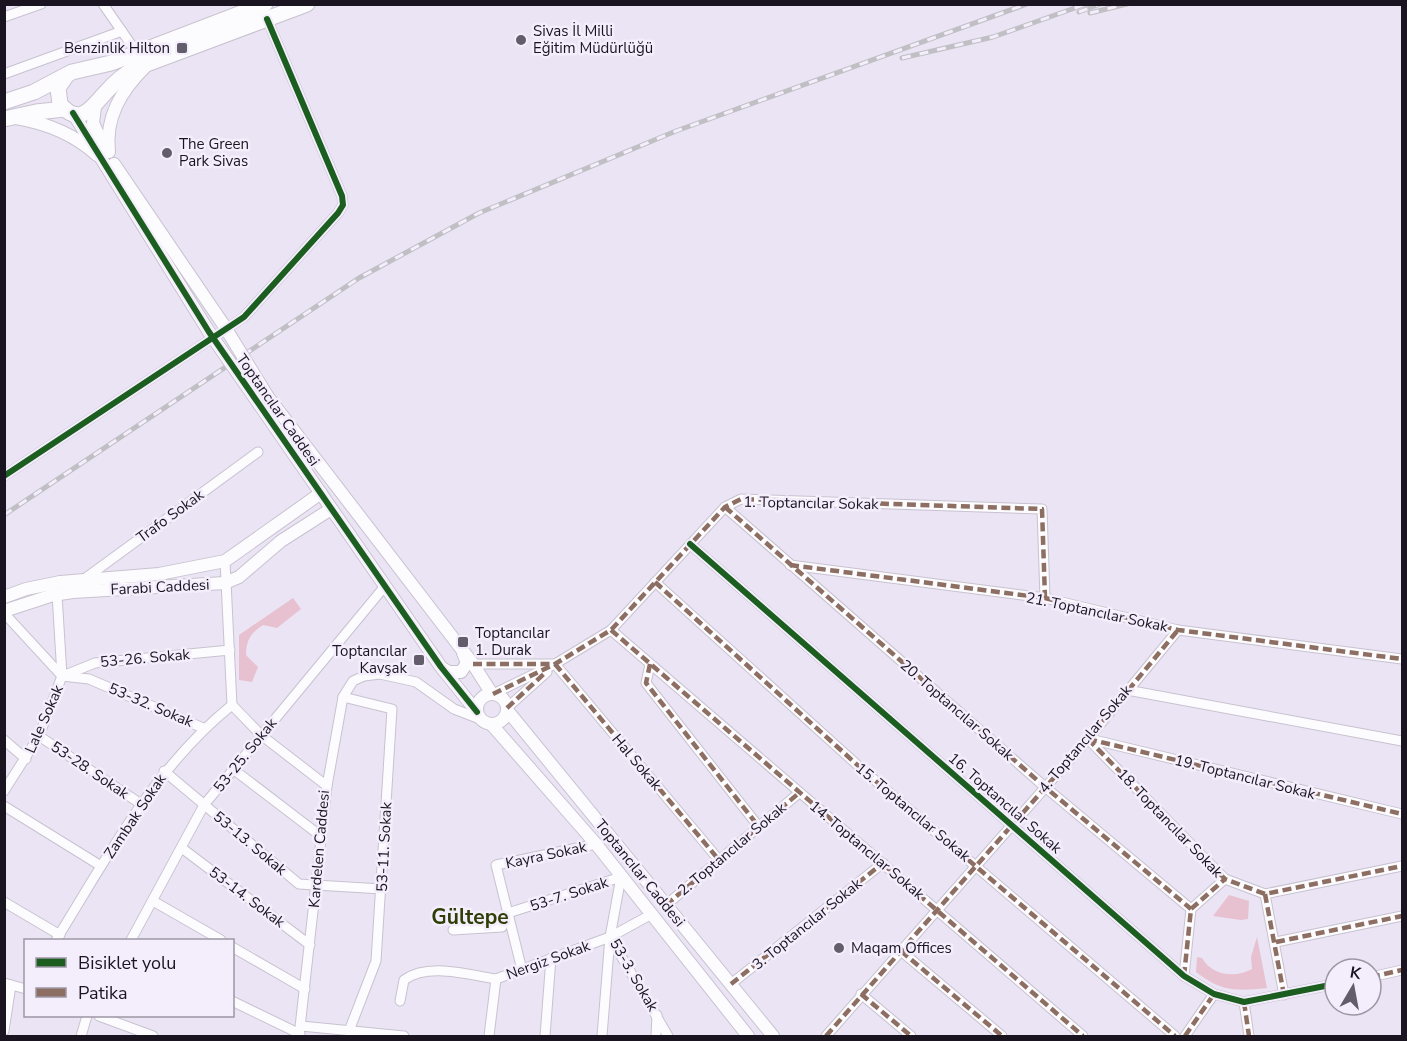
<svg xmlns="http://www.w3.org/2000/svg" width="1407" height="1041" viewBox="0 0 1407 1041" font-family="'Nunito Sans',sans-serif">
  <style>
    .green { fill: #e7c1cf }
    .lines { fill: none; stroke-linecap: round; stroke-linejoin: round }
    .minor-casing { stroke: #c8c2d0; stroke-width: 11 }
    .tertiary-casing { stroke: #c8c2d0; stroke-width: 14 }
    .primary-casing { stroke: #c8c2d0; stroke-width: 17 }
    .minor { stroke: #fcfbfd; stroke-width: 9 }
    .tertiary { stroke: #fcfbfd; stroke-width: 12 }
    .primary { stroke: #fcfbfd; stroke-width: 15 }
    .rail-casing { stroke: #c0bfc4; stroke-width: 5 }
    .rail { stroke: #f4edfc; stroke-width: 3; stroke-dasharray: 9; stroke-linecap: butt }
    .tertiary-bridge-casing { stroke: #c8c2d0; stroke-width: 14; stroke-linecap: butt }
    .tertiary-bridge { stroke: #fcfbfd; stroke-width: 12 }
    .quiet { stroke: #8d6e63; stroke-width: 4.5; stroke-dasharray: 9 4.5; stroke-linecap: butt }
    .cycleway-casing { stroke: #f4edfc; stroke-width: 10 }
    .cycleway { stroke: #1b5e20; stroke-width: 6 }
    .poi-dot { fill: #635d6b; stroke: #f4edfc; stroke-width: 2 }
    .labels { text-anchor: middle; stroke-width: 5; stroke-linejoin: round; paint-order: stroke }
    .poi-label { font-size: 15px; fill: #1a1421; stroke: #f4edfc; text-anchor: start }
    .street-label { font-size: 15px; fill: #1a1421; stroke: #f4edfc }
    .district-label { font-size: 21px; font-weight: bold; fill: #2e3e06; stroke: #f4edfc }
  </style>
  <rect width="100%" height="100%" fill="#ebe4f4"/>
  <g class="green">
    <path d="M293 598 301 609 277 628 263 625C251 633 246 640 246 655L258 667 252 682 239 680V635Z"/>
    <path d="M1229 895 1249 901 1248 919 1241 920 1213 916Z"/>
    <path d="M1257 937 1267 988C1235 991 1222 992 1196 972L1197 957 1202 958C1212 976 1235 978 1252 969L1251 957Z"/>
  </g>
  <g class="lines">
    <g class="minor-casing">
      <g id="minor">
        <path d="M103 4 137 53"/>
        <path d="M4 17 41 4"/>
        <path d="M4 74 122 31"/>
        <path d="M4 476 244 317 338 213 343 205 342 196 267 19"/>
        <path d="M725 507 1045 787 1191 909"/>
        <path d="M690 544 1184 976 1214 994 1244 1002 1335 984"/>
        <path d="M225 561 232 705 261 735 327 786 299 1036"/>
        <path d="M790 565 1045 598 1178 630 1402 659"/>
        <path d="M83 580 258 452"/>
        <path d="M655 582 864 771 1175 1036"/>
        <path d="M4 613 62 676 89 679 203 728"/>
        <path d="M611 630 1083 1036"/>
        <path d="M473 664H553"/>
        <path d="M555 664 719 860"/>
        <path d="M650 664 646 683 759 827"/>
        <path d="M65 675 95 663 230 650"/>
        <path d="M1127 690 1402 741"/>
        <path d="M493 694 555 664 611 630 725 507 741 499 1042 509 1045 598"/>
        <path d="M343 697 392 709 376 961 349 1031"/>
        <path d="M507 708 547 672"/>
        <path d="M39 736 141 804"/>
        <path d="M1088 739 1225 879 1265 894 1402 866"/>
        <path d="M1090 739 1402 814"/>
        <path d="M4 740 26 759"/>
        <path d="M233 769 322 837"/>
        <path d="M164 771 299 884 382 889"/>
        <path d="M327 786 343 697 353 681 364 676 380 674 416 682 454 709 480 719"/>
        <path d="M4 791 39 736 62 676 57 594"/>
        <path d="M4 806 101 866"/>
        <path d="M183 849 310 945"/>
        <path d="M1265 894 1284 995"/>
        <path d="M153 901 221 940"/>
        <path d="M4 902 60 935"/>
        <path d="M666 905 799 793"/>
        <path d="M453 930 502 927 508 913 621 877 610 937 668 1036"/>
        <path d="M56 940C108 856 154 768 232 705"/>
        <path d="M131 940 204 805 385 586"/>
        <path d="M1276 942 1402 916"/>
        <path d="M232 947 305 989"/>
        <path d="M901 951 1002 1036"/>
        <path d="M522 970 496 865 596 844"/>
        <path d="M1184 976 1191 909 1225 879"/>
        <path d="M1371 977 1402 970"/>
        <path d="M4 983 26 989"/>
        <path d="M731 984 883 863"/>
        <path d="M861 994 911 1036"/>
        <path d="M232 1001 300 1034"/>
        <path d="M400 1001 404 980C428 962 469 975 496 979"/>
        <path d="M1244 1002 1249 1036"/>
        <path d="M99 1016 153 1036"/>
        <path d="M301 1026 404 1036"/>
        <path d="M4 1031 11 985"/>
        <path d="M81 1036 87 1016"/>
        <path d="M489 1036 496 979 610 937 652 914"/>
        <path d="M545 1036 551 958"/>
        <path d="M602 1036 610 937"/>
        <path d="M656 1036 657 1015"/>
        <path d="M826 1036 1088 739 1178 630"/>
        <path d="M1185 1036 1214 994"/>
      </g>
    </g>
    <g class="tertiary-casing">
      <g id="tertiary">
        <path d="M95 107 93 123 105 149"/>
        <path d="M73 113 209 332"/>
        <path d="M16 118C46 123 74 134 97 155"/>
        <path d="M109 152C105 117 121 91 145 67"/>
        <path d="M114 164 223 324"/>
        <path d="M268 397 473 664 492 694"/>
        <path d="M259 404 441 667 477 712"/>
        <path d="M4 597 26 589 60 582 159 574 225 561 321 493"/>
        <path d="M4 611 53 595 73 592 225 583 239 577 281 541 331 509"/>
        <path d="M442 668 449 672H461L467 663 463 653"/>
        <circle cx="492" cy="709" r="15"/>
        <path d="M507 710 773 1036"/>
        <path d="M492 725 596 844 748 1036"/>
      </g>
    </g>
    <g class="primary-casing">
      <g id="primary">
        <path d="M67 75 58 88 60 104C80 128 92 107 106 92 115 82 124 74 136 68L307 4"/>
        <path d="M4 102 34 92 72 72 111 63 265 4"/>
        <path d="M4 119 36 112 65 109"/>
      </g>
    </g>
    <use href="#minor" class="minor"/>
    <use href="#tertiary" class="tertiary"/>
    <use href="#primary" class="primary"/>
    <g class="rail-casing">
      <g id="rail">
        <path d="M1079 12 1100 4"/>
        <path d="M1090 13 1127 4"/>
        <path d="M902 58 993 37 1086 4"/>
        <path d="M4 515 359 278 479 213 676 131 1027 4"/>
      </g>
    </g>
    <use href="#rail" class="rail"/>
    <g class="tertiary-bridge-casing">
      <g id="tertiary-bridge">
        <path d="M223 324 268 397"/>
        <path d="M209 332 259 404"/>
      </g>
    </g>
    <use href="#tertiary-bridge" class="tertiary-bridge"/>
    <g class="quiet">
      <path d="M725 507 1045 787 1191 909"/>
      <path d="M790 565 1045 598 1178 630 1402 659"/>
      <path d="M655 582 864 771 1175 1036"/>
      <path d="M611 630 1083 1036"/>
      <path d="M473 664H552"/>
      <path d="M555 664 719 860"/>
      <path d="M650 664 646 683 759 827"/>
      <path d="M493 694 555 664 611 630 725 507 741 499 1042 509 1045 598"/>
      <path d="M507 708 546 672"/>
      <path d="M1088 739 1225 879 1265 894 1402 866"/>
      <path d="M1088 739 1402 814"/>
      <path d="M1265 894 1284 995"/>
      <path d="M666 905 799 793"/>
      <path d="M1276 942 1402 916"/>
      <path d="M901 951 1002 1036"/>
      <path d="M1184 976 1191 909 1225 879"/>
      <path d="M1371 977 1402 970"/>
      <path d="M731 984 883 863"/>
      <path d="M861 994 911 1036"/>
      <path d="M1244 1002 1249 1036"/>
      <path d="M826 1036 1088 739 1178 630"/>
      <path d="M1185 1036 1214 994"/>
    </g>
    <g class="cycleway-casing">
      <g id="cycleway">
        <path d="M73 113 209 332 441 667 477 712"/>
        <path d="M4 476 244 317 338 213 343 205 342 196 267 19"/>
        <path d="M690 544 1184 976 1214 994 1244 1002 1335 984"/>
      </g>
    </g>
    <use href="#cycleway" class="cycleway"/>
  </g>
  <g class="poi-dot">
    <circle cx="521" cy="40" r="6"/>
    <rect x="176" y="42" width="12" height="12" rx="3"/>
    <circle cx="167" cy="153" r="6"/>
    <rect x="457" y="636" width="12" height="12" rx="3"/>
    <rect x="413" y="654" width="12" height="12" rx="3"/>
    <circle cx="839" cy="948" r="6"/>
  </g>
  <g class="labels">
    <g class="poi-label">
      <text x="533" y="36">Sivas İl Milli<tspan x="533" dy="17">Eğitim Müdürlüğü</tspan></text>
      <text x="170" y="53" text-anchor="end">Benzinlik Hilton</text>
      <text x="179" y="149">The Green<tspan x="179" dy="17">Park Sivas</tspan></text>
      <text x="475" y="638">Toptancılar<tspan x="475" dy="17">1. Durak</tspan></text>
      <text x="407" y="656" text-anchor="end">Toptancılar<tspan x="407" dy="17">Kavşak</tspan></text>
      <text x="851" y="953">Maqam Offices</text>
    </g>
    <g class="street-label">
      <text transform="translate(278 410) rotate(55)" y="5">Toptancılar Caddesi</text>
      <text transform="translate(811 503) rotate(1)" y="5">1. Toptancılar Sokak</text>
      <text transform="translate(170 516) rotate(-36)" y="5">Trafo Sokak</text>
      <text transform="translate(160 587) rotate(-3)" y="5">Farabi Caddesi</text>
      <text transform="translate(1097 612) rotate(12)" y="5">21. Toptancılar Sokak</text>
      <text transform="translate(145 658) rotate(-5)" y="5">53-26. Sokak</text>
      <text transform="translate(151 705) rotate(23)" y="5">53-32. Sokak</text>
      <text transform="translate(957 710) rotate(41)" y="5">20. Toptancılar Sokak</text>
      <text transform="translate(44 719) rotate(-66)" y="5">Lale Sokak</text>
      <text transform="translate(1085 739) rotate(-50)" y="5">4. Toptancılar Sokak</text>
      <text transform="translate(245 755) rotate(-51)" y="5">53-25. Sokak</text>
      <text transform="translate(637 762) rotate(50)" y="5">Hal Sokak</text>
      <text transform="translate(90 770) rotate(34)" y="5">53-28. Sokak</text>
      <text transform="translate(1245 777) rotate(14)" y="5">19. Toptancılar Sokak</text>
      <text transform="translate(1005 803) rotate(41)" y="5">16. Toptancılar Sokak</text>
      <text transform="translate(913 812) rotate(40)" y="5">15. Toptancılar Sokak</text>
      <text transform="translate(135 816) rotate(-56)" y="5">Zambak Sokak</text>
      <text transform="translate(1170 823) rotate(46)" y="5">18. Toptancılar Sokak</text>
      <text transform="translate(250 843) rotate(40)" y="5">53-13. Sokak</text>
      <text transform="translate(384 847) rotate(-87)" y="5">53-11. Sokak</text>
      <text transform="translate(319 849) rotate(-85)" y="5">Kardelen Caddesi</text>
      <text transform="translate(732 849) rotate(-40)" y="5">2. Toptancılar Sokak</text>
      <text transform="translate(867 850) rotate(40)" y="5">14. Toptancılar Sokak</text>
      <text transform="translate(546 855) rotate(-12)" y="5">Kayra Sokak</text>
      <text transform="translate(640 873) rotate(51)" y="5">Toptancılar Caddesi</text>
      <text transform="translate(569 894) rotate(-18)" y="5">53-7. Sokak</text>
      <text transform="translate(247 897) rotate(37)" y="5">53-14. Sokak</text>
      <text transform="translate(807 924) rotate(-39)" y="5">3. Toptancılar Sokak</text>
      <text transform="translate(548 960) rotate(-20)" y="5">Nergiz Sokak</text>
      <text transform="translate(634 975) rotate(60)" y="5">53-3. Sokak</text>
    </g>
    <g class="district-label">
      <text x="470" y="924">Gültepe</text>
    </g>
  </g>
  <rect width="1407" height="1041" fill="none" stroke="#1a1421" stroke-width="12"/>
  <rect x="24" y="939" width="210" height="78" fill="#f4edfc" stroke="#9d96a4" stroke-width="1.5"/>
  <rect x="36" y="958" width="30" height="9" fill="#1b5e20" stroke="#9d96a4" stroke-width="1.5"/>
  <text x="78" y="969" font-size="18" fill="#1a1421">Bisiklet yolu</text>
  <rect x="36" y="988" width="30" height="9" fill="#8d6e63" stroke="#9d96a4" stroke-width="1.5"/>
  <text x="78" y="999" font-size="18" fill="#1a1421">Patika</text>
  <g transform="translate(1353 987) rotate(10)"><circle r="28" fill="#f4edfc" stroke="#9d96a4" stroke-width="1.5"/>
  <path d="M0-4.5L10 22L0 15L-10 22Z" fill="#635d6b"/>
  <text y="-9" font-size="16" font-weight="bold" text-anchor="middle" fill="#1a1421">K</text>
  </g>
</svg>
